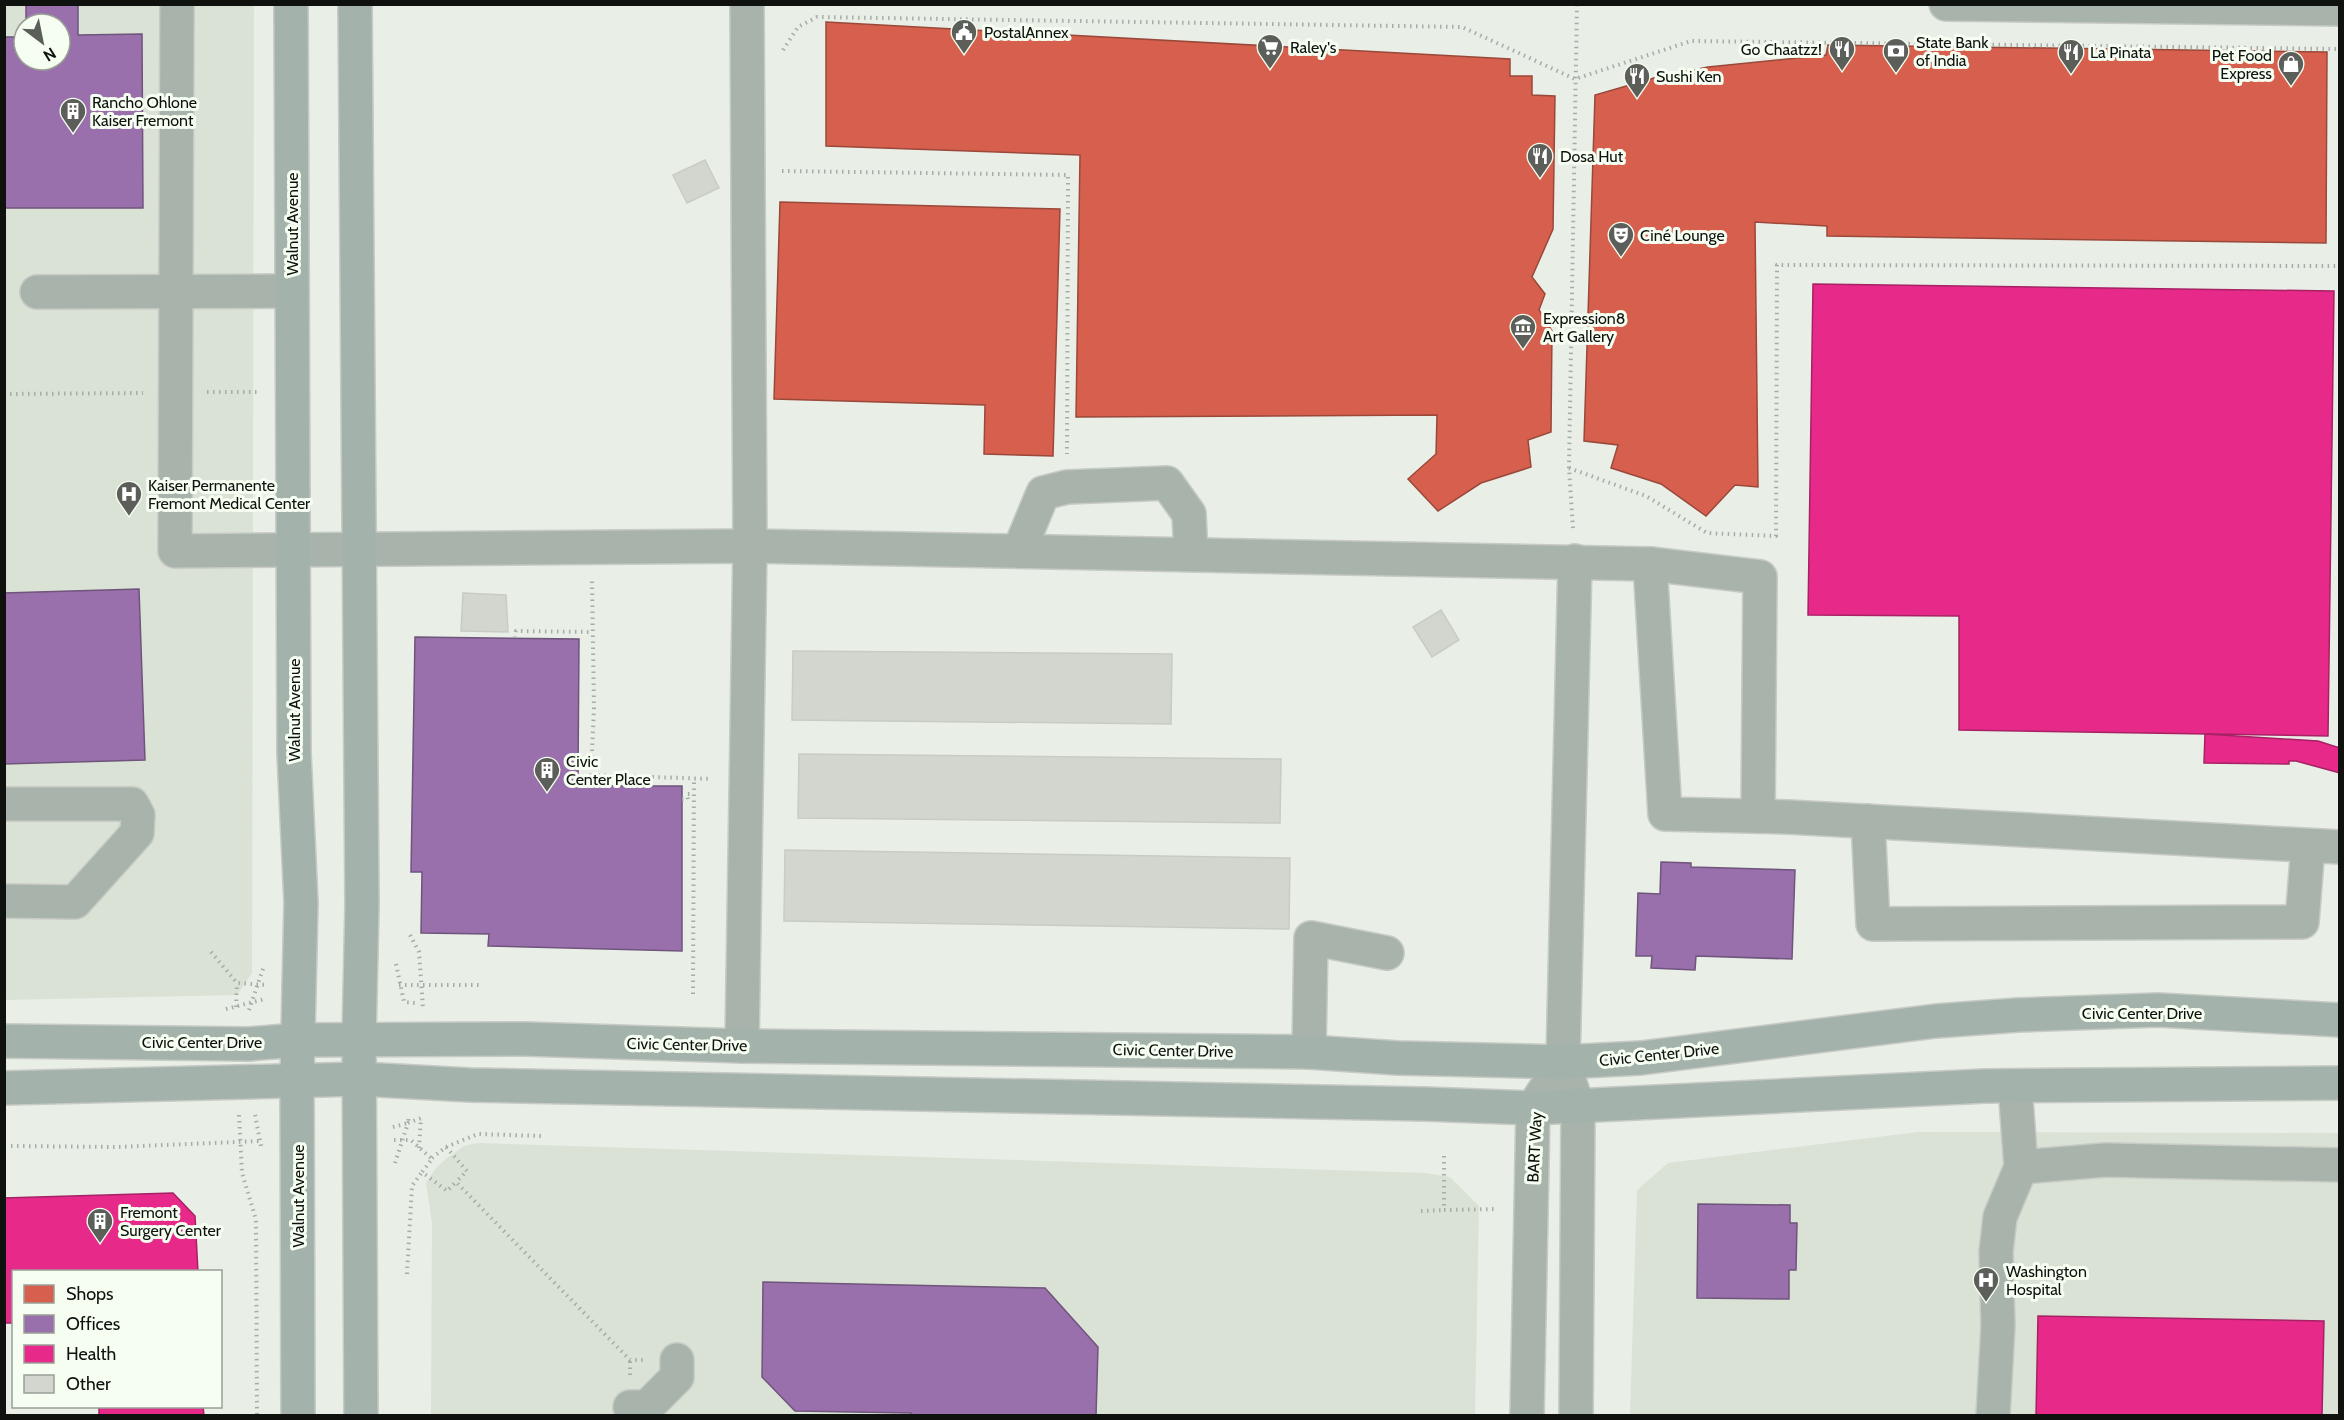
<svg xmlns="http://www.w3.org/2000/svg" width="2344" height="1420" viewBox="0 0 2344 1420" font-family="Cabin,sans-serif">
  <style>
    .built { fill: #dae2d5; fill-rule: evenodd }
    .shops { fill: #d6604d; stroke: #9a483a; stroke-width: 1.5 }
    .offices { fill: #9970ab; stroke: #6f547c; stroke-width: 1.5 }
    .health { fill: #e7298a; stroke: #a62264; stroke-width: 1.5 }
    .building { fill: #d3d5cf; stroke: #c9cbc5; stroke-width: 1.5 }
    .lines { fill: none; stroke-linecap: round; stroke-linejoin: round }
    .minor-casing { stroke: #c7cac5; stroke-width: 36 }
    .major-casing { stroke: #c7cac5; stroke-width: 36 }
    .path { stroke: #a5ada7; stroke-width: 4; stroke-dasharray: 1.5 4.5; stroke-linecap: butt }
    .minor { stroke: #a8b3ac; stroke-width: 33 }
    .major { stroke: #a3b2ab; stroke-width: 33 }
    .labels { text-anchor: middle; stroke-width: 6; stroke-linejoin: round; paint-order: stroke }
    .poi-label { font-size: 16px; fill: #0e110d; stroke: #f6fef1; text-anchor: start }
    .street-label { font-size: 16px; fill: #0e110d; stroke: #f6fef1 }
  </style>
  <rect width="100%" height="100%" fill="#e9eee7"/>
  <g class="built">
    <path d="M4 5H254L252 973 237 995 5 1000ZM24 24H60V60H24Z"/>
    <path d="M1918 1132 2339 1133V1415L1630 1416 1637 1190 1668 1163Z"/>
    <path d="M477 1143 1425 1173 1450 1177 1479 1206 1475 1415H431L432 1223 426 1183 435 1169 447 1158 464 1146Z"/>
  </g>
  <g class="shops">
    <path d="M826 22 1510 59V76H1532V95L1555 96 1553 229 1532 277 1545 294 1539 310 1552 331 1551 432 1528 440 1531 467 1481 483 1438 511 1408 479 1436 454 1437 415 1076 417 1080 155 826 146Z"/>
    <path d="M1828 45 2327 52 2326 243 1827 236V226L1755 222 1758 487 1735 485 1706 516 1661 484 1611 468 1618 445 1584 441 1595 95 1654 78 1708 67 1826 55Z"/>
    <path d="M780 202 1060 209 1053 456 984 454 985 405 774 399Z"/>
  </g>
  <g class="offices">
    <path d="M26 4H78V35L142 34 143 208H4V37H24V60H60V24H26Z"/>
    <path d="M139 589 145 760 4 764V593Z"/>
    <path d="M415 637 579 639 578 777 588 786H682V951L488 946 489 934 421 933 422 872H411Z"/>
    <path d="M1661 862 1691 863V867L1795 870 1792 959 1696 956 1695 970 1651 968 1652 956H1636L1638 893 1660 894Z"/>
    <path d="M1698 1204 1790 1205V1223H1797L1796 1270H1789V1299L1697 1298Z"/>
    <path d="M763 1282 1045 1288 1098 1347 1096 1416H913L911 1413 795 1411 762 1377Z"/>
  </g>
  <g class="health">
    <path d="M1813 284 2334 291 2328 736 1959 730V616L1808 615Z"/>
    <path d="M2205 734 2318 741 2340 748V773L2296 761H2289V764L2204 763Z"/>
    <path d="M173 1193 195 1216 198 1272H14V1323H4V1198Z"/>
    <path d="M2038 1316 2324 1321 2322 1416H2036Z"/>
    <path d="M99 1406H203L204 1416H99Z"/>
  </g>
  <g class="building">
    <path d="M705 160 719 188 687 203 673 175Z"/>
    <path d="M463 593 506 595 508 632 461 631Z"/>
    <path d="M1441 610 1459 640 1432 657 1413 627Z"/>
    <path d="M793 651 1172 654 1171 724 792 720Z"/>
    <path d="M799 754 1281 759 1280 823 798 818Z"/>
    <path d="M785 850 1290 858 1289 929 784 921Z"/>
  </g>
  <g class="lines">
    <g class="minor-casing">
      <g id="minor">
        <path d="M177 4 175 551 750 546 1650 564 1665 814 1788 817 2340 847"/>
        <path d="M1946 4 2340 9"/>
        <path d="M37 292 292 291"/>
        <path d="M1019 551 1043 493 1067 487 1167 483 1189 514 1191 554"/>
        <path d="M1575 561 1563 1062 1578 1107 1576 1416"/>
        <path d="M1650 564 1760 577 1758 816"/>
        <path d="M4 804H132L138 815 137 833 75 902 4 901"/>
        <path d="M1868 821 1873 924 2302 922 2308 846"/>
        <path d="M742 1046 750 546 747 4"/>
        <path d="M1309 1052 1311 938 1387 953"/>
        <path d="M2021 1167 2105 1160 2340 1165"/>
        <path d="M630 1407H647L677 1377V1360"/>
        <path d="M1527 1416 1533 1108 1563 1062"/>
        <path d="M1993 1416 1998 1326 1996 1252 2000 1217 2021 1167 2015 1086"/>
      </g>
    </g>
    <g class="major-casing">
      <g id="major">
        <path d="M291 4 294 753 301 902 297 1080 298 1416"/>
        <path d="M355 4 362 905 359 1040 361 1416"/>
        <path d="M4 1041 248 1044 298 1040 525 1039 742 1046 1309 1052 1398 1058 1563 1062 1641 1058 1936 1021 2018 1015 2158 1010 2340 1020"/>
        <path d="M4 1088 360 1079 470 1085 1424 1104 1533 1108 1985 1086 2340 1083"/>
      </g>
    </g>
    <g class="path">
      <path d="M783 50 798 27 817 17 1462 27 1575 79 1691 41 2340 49"/>
      <path d="M782 171 1068 175 1067 454"/>
      <path d="M207 392H257"/>
      <path d="M4 394 143 393"/>
      <path d="M1569 468 1646 496 1707 533 1776 536 1777 265 2340 266"/>
      <path d="M1573 528 1569 468 1577 4"/>
      <path d="M515 638 516 631 592 632"/>
      <path d="M591 775 594 708 592 581"/>
      <path d="M583 782 591 775 712 779"/>
      <path d="M682 799H688L687 794H693"/>
      <path d="M410 935 419 952 423 1008"/>
      <path d="M211 952 237 983 267 985"/>
      <path d="M396 964 404 1002 415 1003"/>
      <path d="M399 985H480"/>
      <path d="M693 994 694 778"/>
      <path d="M236 1007 237 983"/>
      <path d="M226 1009 265 999"/>
      <path d="M249 1010 264 966"/>
      <path d="M239 1115 242 1173 256 1220 257 1416"/>
      <path d="M255 1115 261 1146"/>
      <path d="M393 1127 408 1123 409 1116"/>
      <path d="M394 1140H411L432 1159 422 1172 447 1191 456 1182 630 1360H645"/>
      <path d="M11 1146 117 1147 260 1141"/>
      <path d="M446 1147 478 1134 541 1136"/>
      <path d="M419 1148 421 1118"/>
      <path d="M1444 1156V1210L1497 1209"/>
      <path d="M432 1158 446 1147 467 1171 456 1182"/>
      <path d="M395 1163 408 1123 424 1117"/>
      <path d="M1421 1211 1444 1210"/>
      <path d="M407 1274 412 1186 422 1172"/>
      <path d="M630 1375V1360"/>
    </g>
    <use href="#minor" class="minor"/>
    <use href="#major" class="major"/>
  </g>
  <defs>
    <g id="civic-pin" transform="scale(1.35)"><path d="M0 17L-7.5 6A9.5 9.5 0 1 1 7.5 6Z" fill="#5b5e59" stroke="#f6fef1"/><path d="M-.6-6.5H3V-4.5H.6V-3L4-1V1h2V6H-6V1h2V-1L-.6-3ZM-1.2 2.5V6h2.4V2.5Z" fill="#fff"/></g>
    <g id="supermarket-pin" transform="scale(1.35)"><path d="M0 17L-7.5 6A9.5 9.5 0 1 1 7.5 6Z" fill="#5b5e59" stroke="#f6fef1"/><path d="M-6-5.5h2.5l.6 2H6L4.5 2H-2.5L-4.4-4H-6ZM-1.5 3.2a1.3 1.3 0 1 0 .1 0ZM3 3.2a1.3 1.3 0 1 0 .1 0Z" fill="#fff"/></g>
    <g id="restaurant-pin" transform="scale(1.35)"><path d="M0 17L-7.5 6A9.5 9.5 0 1 1 7.5 6Z" fill="#5b5e59" stroke="#f6fef1"/><path d="M-5-6h1v4h1v-4h1v4h1v-4h1v5L-1.5 .5V6h-2V.5L-5-1ZM5-6V6H3V1.5H1.5Q1.5-4 5-6Z" fill="#fff"/></g>
    <g id="bank-pin" transform="scale(1.35)"><path d="M0 17L-7.5 6A9.5 9.5 0 1 1 7.5 6Z" fill="#5b5e59" stroke="#f6fef1"/><path d="M-6-4H6V4H-6ZM0-2.3a2.3 2.3 0 1 0 0 4.6a2.3 2.3 0 1 0 0-4.6Z" fill="#fff"/></g>
    <g id="shop-pin" transform="scale(1.35)"><path d="M0 17L-7.5 6A9.5 9.5 0 1 1 7.5 6Z" fill="#5b5e59" stroke="#f6fef1"/><path d="M-5-2.5h2.3a2.7 3.5 0 0 1 5.4 0H5L5.5 6h-11ZM-1.5-2.5h3a1.5 2.3 0 0 0-3 0Z" fill="#fff"/></g>
    <g id="building-pin" transform="scale(1.35)"><path d="M0 17L-7.5 6A9.5 9.5 0 1 1 7.5 6Z" fill="#5b5e59" stroke="#f6fef1"/><path d="M-4-6H4V6H1V3H-1V6H-4ZM-2.5-4.3h1.7v1.8h-1.7ZM.8-4.3h1.7v1.8H.8ZM-2.5-1h1.7V.8h-1.7ZM.8-1h1.7V.8H.8Z" fill="#fff"/></g>
    <g id="theatre-pin" transform="scale(1.35)"><path d="M0 17L-7.5 6A9.5 9.5 0 1 1 7.5 6Z" fill="#5b5e59" stroke="#f6fef1"/><path d="M-5-5.5Q0-4 5-5.5V0Q5 5 0 6Q-5 5-5 0ZM-3.3-2.5H-1v1.5H-3.3ZM1-2.5H3.3v1.5H1ZM-2.8 1Q0 5.5 2.8 1Z" fill="#fff"/></g>
    <g id="museum-pin" transform="scale(1.35)"><path d="M0 17L-7.5 6A9.5 9.5 0 1 1 7.5 6Z" fill="#5b5e59" stroke="#f6fef1"/><path d="M0-6L6-3V-2H-6V-3ZM-5-1h2V3h-2ZM-1-1h2V3h-2ZM3-1h2V3H3ZM-6 4H6V6H-6Z" fill="#fff"/></g>
    <g id="hospital-pin" transform="scale(1.35)"><path d="M0 17L-7.5 6A9.5 9.5 0 1 1 7.5 6Z" fill="#5b5e59" stroke="#f6fef1"/><path d="M-5-5h3v3.5h4V-5h3V5h-3V1.5h-4V5h-3Z" fill="#fff"/></g>
  </defs>
  <g fill-rule="evenodd">
    <use href="#civic-pin" x="964" y="32"/>
    <use href="#supermarket-pin" x="1270" y="47"/>
    <use href="#restaurant-pin" x="1842" y="49"/>
    <use href="#bank-pin" x="1896" y="51"/>
    <use href="#restaurant-pin" x="2071" y="52"/>
    <use href="#shop-pin" x="2291" y="64"/>
    <use href="#restaurant-pin" x="1637" y="76"/>
    <use href="#building-pin" x="73" y="111"/>
    <use href="#restaurant-pin" x="1540" y="156"/>
    <use href="#theatre-pin" x="1621" y="235"/>
    <use href="#museum-pin" x="1523" y="327"/>
    <use href="#hospital-pin" x="129" y="494"/>
    <use href="#building-pin" x="547" y="770"/>
    <use href="#building-pin" x="100" y="1221"/>
    <use href="#hospital-pin" x="1986" y="1280"/>
  </g>
  <g class="labels">
    <g class="poi-label">
      <text x="984" y="38">PostalAnnex</text>
      <text x="1916" y="48">State Bank<tspan x="1916" dy="18">of India</tspan></text>
      <text x="1290" y="53">Raley's</text>
      <text x="1822" y="55" text-anchor="end">Go Chaatzz!</text>
      <text x="2090" y="58">La Pinata</text>
      <text x="2272" y="61" text-anchor="end">Pet Food<tspan x="2272" dy="18">Express</tspan></text>
      <text x="1656" y="82">Sushi Ken</text>
      <text x="92" y="108">Rancho Ohlone<tspan x="92" dy="18">Kaiser Fremont</tspan></text>
      <text x="1560" y="162">Dosa Hut</text>
      <text x="1640" y="241">Ciné Lounge</text>
      <text x="1543" y="324">Expression8<tspan x="1543" dy="18">Art Gallery</tspan></text>
      <text x="148" y="491">Kaiser Permanente<tspan x="148" dy="18">Fremont Medical Center</tspan></text>
      <text x="566" y="767">Civic<tspan x="566" dy="18">Center Place</tspan></text>
      <text x="120" y="1218">Fremont<tspan x="120" dy="18">Surgery Center</tspan></text>
      <text x="2006" y="1277">Washington<tspan x="2006" dy="18">Hospital</tspan></text>
    </g>
    <g class="street-label">
      <text transform="translate(292 224) rotate(-90)" y="6">Walnut Avenue</text>
      <text transform="translate(294 710) rotate(-90)" y="6">Walnut Avenue</text>
      <text x="2142" y="1019">Civic Center Drive</text>
      <text x="202" y="1048">Civic Center Drive</text>
      <text transform="translate(687 1044) rotate(1)" y="6">Civic Center Drive</text>
      <text transform="translate(1173 1050) rotate(1)" y="6">Civic Center Drive</text>
      <text transform="translate(1659 1054) rotate(-6)" y="6">Civic Center Drive</text>
      <text transform="translate(1534 1147) rotate(-87)" y="6">BART Way</text>
      <text transform="translate(298 1196) rotate(-90)" y="6">Walnut Avenue</text>
    </g>
  </g>
  <rect width="2344" height="1420" fill="none" stroke="#0e110d" stroke-width="12"/>
  <rect x="12" y="1270" width="210" height="138" fill="#f6fef1" stroke="#999f96" stroke-width="1.5"/>
  <rect x="24" y="1285" width="30" height="18" fill="#d6604d" stroke="#999f96" stroke-width="1.5"/>
  <text x="66" y="1300" font-size="18" fill="#0e110d">Shops</text>
  <rect x="24" y="1315" width="30" height="18" fill="#9970ab" stroke="#999f96" stroke-width="1.5"/>
  <text x="66" y="1330" font-size="18" fill="#0e110d">Offices</text>
  <rect x="24" y="1345" width="30" height="18" fill="#e7298a" stroke="#999f96" stroke-width="1.5"/>
  <text x="66" y="1360" font-size="18" fill="#0e110d">Health</text>
  <rect x="24" y="1375" width="30" height="18" fill="#d3d5cf" stroke="#999f96" stroke-width="1.5"/>
  <text x="66" y="1390" font-size="18" fill="#0e110d">Other</text>
  <g transform="translate(42 42) rotate(148)"><circle r="28" fill="#f6fef1" stroke="#999f96" stroke-width="1.5"/>
  <path d="M0-4.5L10 22L0 15L-10 22Z" fill="#5b5e59"/>
  <text y="-9" font-size="16" font-weight="bold" text-anchor="middle" fill="#0e110d">N</text>
  </g>
</svg>
